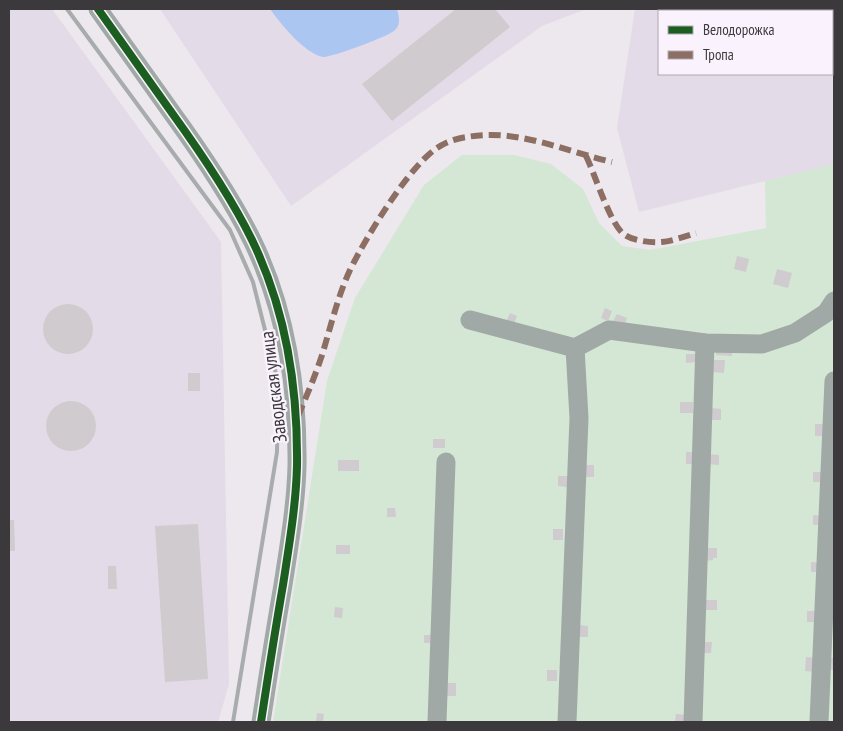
<svg xmlns="http://www.w3.org/2000/svg" width="843" height="731" viewBox="0 0 843 731" font-family="'PT Sans Narrow',sans-serif">
  <style>
    .built { fill: #e3dbe7; fill-rule: evenodd }
    .green { fill: #d3e7d4 }
    .water { fill: #acc6f2 }
    .building { fill: #cfcbce }
    .lines { fill: none; stroke-linecap: round; stroke-linejoin: round }
    .minor { stroke: #a0a9a6; stroke-width: 19 }
    .rail { stroke: #a9acad; stroke-width: 4 }
    .quiet { stroke: #8d6e63; stroke-width: 6; stroke-dasharray: 12 6; stroke-linecap: butt }
    .cycleway-casing { stroke: #faf3fd; stroke-width: 11 }
    .cycleway { stroke: #1b5e20; stroke-width: 8 }
    .labels { text-anchor: middle; stroke-width: 4.5; stroke-linejoin: round; paint-order: stroke }
    .street-label { font-size: 19px; fill: #3c393d; stroke: #faf3fd }
  </style>
  <rect width="100%" height="100%" fill="#ece8ee"/>
  <g class="built">
    <path d="M9 9H52L221 242 229 684 218 722H9Z"/>
    <path d="M160 9H586L542 26 291 206Z"/>
    <path d="M635 9H834V164L639 212 617 128ZM659 11H832V74H659Z"/>
  </g>
  <path class="green" d="M462 155H514L551 164 583 189 599 223 622 246 650 250 766 228 765 181 834 164V722H273L327 381 355 298 424 185Z"/>
  <path class="water" d="M270 9H397C399 17 401 24 395 30 390 36 330 58 323 57 304 53 281 24 270 9Z"/>
  <g class="building">
    <path d="M456 9H495L510 27 392 121 362 84Z"/>
    <path d="M737 256 749 259 746 272 734 269Z"/>
    <path d="M777 269 792 273 788 288 773 284Z"/>
    <circle cx="68" cy="329" r="25"/>
    <path d="M605 308 612 311 608 321 601 318Z"/>
    <path d="M510 313 517 316 514 324 506 322Z"/>
    <path d="M617 314 627 318 624 326 613 321Z"/>
    <path d="M716 347 732 348V356L716 355Z"/>
    <path d="M686 354H697V362L686 363Z"/>
    <path d="M710 360H725L724 373 710 372Z"/>
    <rect x="188" y="373" width="12" height="18"/>
    <circle cx="71" cy="426" r="25"/>
    <rect x="680" y="402" width="13" height="11"/>
    <path d="M711 408 721 409V420H711Z"/>
    <rect x="815" y="424" width="10" height="12"/>
    <rect x="433" y="439" width="12" height="9"/>
    <rect x="686" y="452" width="11" height="12"/>
    <path d="M707 454 719 455V465L706 464Z"/>
    <rect x="338" y="460" width="21" height="11"/>
    <rect x="583" y="465" width="11" height="12"/>
    <path d="M813 472H826L825 482H813Z"/>
    <path d="M558 476H568L567 487 558 486Z"/>
    <path d="M387 508H395L396 517H387Z"/>
    <path d="M813 515 823 516V525H813Z"/>
    <path d="M9 520H14L15 551H9Z"/>
    <path d="M198 524 208 679 165 682 155 526Z"/>
    <rect x="553" y="529" width="10" height="11"/>
    <rect x="336" y="545" width="14" height="9"/>
    <path d="M705 548H717V558H713V560L705 561Z"/>
    <path d="M811 562 821 563V572H811Z"/>
    <path d="M108 566H116L117 589H108Z"/>
    <rect x="706" y="600" width="11" height="10"/>
    <path d="M335 607 343 608 342 618 334 617Z"/>
    <rect x="807" y="611" width="13" height="11"/>
    <path d="M579 625 588 626V637H579Z"/>
    <rect x="424" y="635" width="9" height="8"/>
    <path d="M703 642H712L711 653H702Z"/>
    <path d="M806 657 816 658V672L805 671Z"/>
    <path d="M829 657 834 658V670H829Z"/>
    <rect x="547" y="670" width="10" height="11"/>
    <rect x="447" y="683" width="9" height="13"/>
    <path d="M317 713 324 714 323 721 327 722H316Z"/>
    <path d="M676 714 687 715 686 722H675Z"/>
  </g>
  <g class="lines">
    <g class="minor">
      <path d="M98 9C122 43 147 78 172 113 201 153 230 195 252 240 286 310 298 389 297 466 296 505 289 546 283 585 275 631 268 676 261 722"/>
      <path d="M470 320 575 348 609 330 705 343 762 344 795 333 826 313 834 301"/>
      <path d="M437 722 446 462"/>
      <path d="M567 722 579 418 575 348"/>
      <path d="M693 722 705 343"/>
      <path d="M819 722 834 381"/>
    </g>
    <path class="rail" d="M67 9 230 230 253 282 278 382 277 452 233 722"/>
    <g class="quiet">
      <path d="M586 156C595 174 611 227 625 235 634 241 652 243 662 242 673 241 686 236 696 233"/>
      <path d="M298 416C307 395 316 374 323 352 331 325 338 296 350 270 365 239 412 160 442 145 449 141 459 138 467 137 517 128 564 151 612 162"/>
    </g>
    <g class="cycleway-casing">
      <path id="cycleway" d="M98 9C122 43 147 78 172 113 201 153 230 195 252 240 286 310 298 389 297 466 296 505 289 546 283 585 275 631 268 676 261 722"/>
    </g>
    <use href="#cycleway" class="cycleway"/>
  </g>
  <g class="labels">
    <g class="street-label">
      <text transform="translate(273 387) rotate(-97)" y="7">Заводская улица</text>
    </g>
  </g>
  <rect width="843" height="731" fill="none" stroke="#3c393d" stroke-width="20"/>
  <rect x="658" y="10" width="175" height="65" fill="#faf3fd" stroke="#aea9b0"/>
  <rect x="668" y="26" width="25" height="8" fill="#1b5e20" stroke="#aea9b0"/>
  <text x="703" y="35" font-size="15" fill="#3c393d">Велодорожка</text>
  <rect x="668" y="51" width="25" height="8" fill="#8d6e63" stroke="#aea9b0"/>
  <text x="703" y="60" font-size="15" fill="#3c393d">Тропа</text>
</svg>
